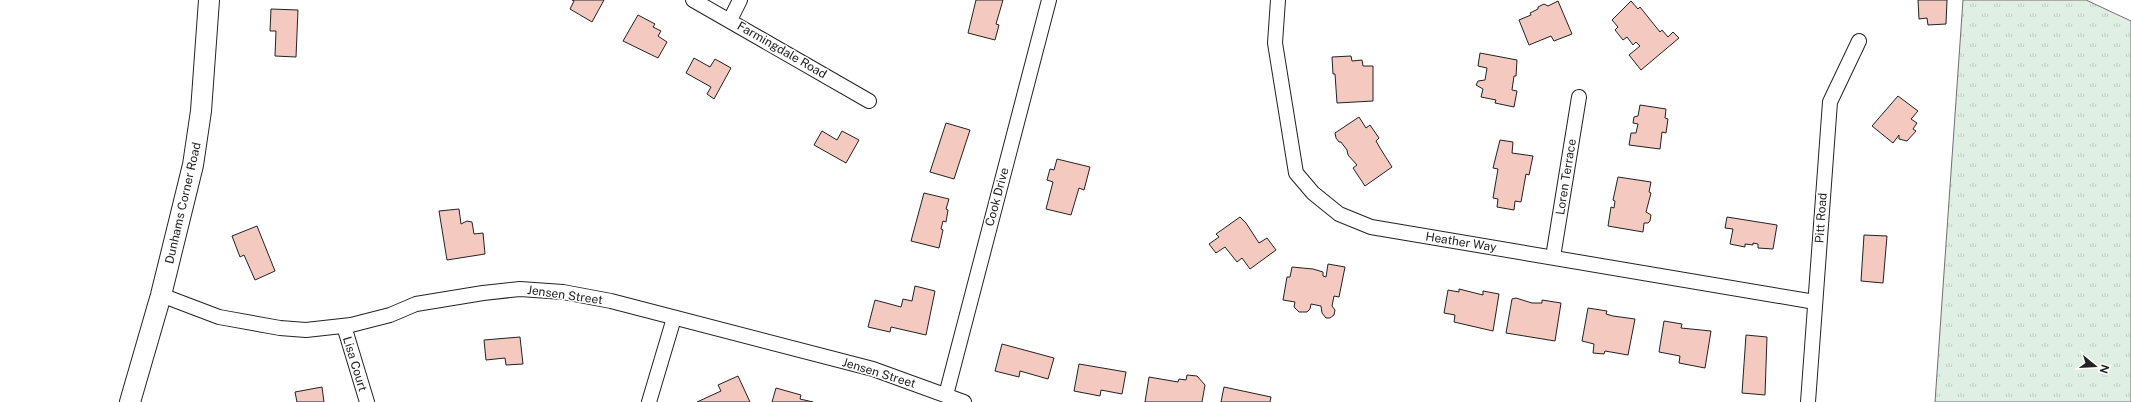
<svg xmlns="http://www.w3.org/2000/svg" width="2131" height="402" viewBox="0 0 2131 402" font-family="'Public Sans',sans-serif">
  <style>
    .grass { fill: url(#grass-tufts); stroke: #6f6f6f }
    .building { fill: #f3c9c0; stroke: #222 }
    .lines { fill: none; stroke-linecap: round; stroke-linejoin: round }
    .street-casing { stroke: #222; stroke-width: 16 }
    .secondary-casing { stroke: #222; stroke-width: 22 }
    .street { stroke: #fff; stroke-width: 14 }
    .secondary { stroke: #fff; stroke-width: 20 }
    .labels { text-anchor: middle; stroke-width: 3; stroke-linejoin: round; paint-order: stroke }
    .street-label { font-size: 12px; fill: #222; stroke: #fff }
  </style>
  <defs>
    <pattern id="grass-tufts" width="24" height="20" patternUnits="userSpaceOnUse"><rect width="24" height="20" fill="#e0efe3"/><path d="M3 7l-1-3M5 7V3M7 7l1-3M15 17l-1-3M17 17v-4M19 17l1-3" fill="none" stroke="#c0cdc2"/></pattern>
  </defs>
  <rect width="100%" height="100%" fill="#fff"/>
  <path class="grass" d="M1963 0H2086L2131 21V402H1935Z"/>
  <g class="building">
    <path d="M572 0H604L592 22 570 9 574 1Z"/>
    <path d="M976 0H1003L996 24 999 25 995 40 968 33Z"/>
    <path d="M1918 0H1947L1946 24 1928 25 1927 18 1919 19Z"/>
    <path d="M1558 1 1572 34 1554 41 1551 36 1529 45 1519 20 1531 15 1530 13 1538 9V7L1544 4 1548 6Z"/>
    <path d="M1631 1 1638 9 1640 7 1660 32 1662 30 1668 37 1673 32 1679 38 1641 70 1629 55 1640 46 1636 42 1633 45 1627 37 1623 40 1615 30 1618 27 1612 20Z"/>
    <path d="M271 9 298 10 296 57 275 56 276 31H270Z"/>
    <path d="M638 15 655 24 653 27 661 31 658 36 667 42 658 58 623 41Z"/>
    <path d="M1480 53 1517 60 1516 76H1514L1512 90 1517 91 1514 107 1495 103 1496 100 1481 97 1483 89 1476 85 1478 81 1485 80 1487 68 1478 66Z"/>
    <path d="M1351 56 1352 61 1362 60 1363 66H1373V101L1337 103 1335 74H1333L1332 57Z"/>
    <path d="M694 58 710 67 715 59 731 68 714 99 707 94 711 87 686 73Z"/>
    <path d="M1898 96 1918 111 1911 119 1917 123 1913 129 1916 131 1907 141 1899 139V135L1893 143 1872 126Z"/>
    <path d="M1640 105 1666 109 1665 118 1668 119 1666 133 1662 132 1660 149 1629 145 1631 133H1636L1638 124 1633 123 1634 117 1638 116Z"/>
    <path d="M1359 117 1366 128 1370 125 1379 138 1376 141 1380 148 1392 167 1365 186 1353 168 1357 165 1348 155 1347 150 1341 142H1339L1336 138 1335 133Z"/>
    <path d="M946 123 970 130 954 179 930 172Z"/>
    <path d="M822 131 837 140 842 131 859 140 846 163 814 145Z"/>
    <path d="M1500 140 1513 142 1512 153 1533 156 1529 175 1526 174 1521 202 1515 201 1514 210 1497 207 1498 199 1493 198 1498 169 1493 168Z"/>
    <path d="M1057 159 1090 167 1084 190 1079 188 1071 215 1046 209 1053 182 1047 180 1050 169 1054 170Z"/>
    <path d="M1618 177 1651 182 1649 192 1651 193 1646 212 1651 215 1650 221 1648 223H1644L1643 232 1608 226 1611 207 1614 208 1615 201 1613 200Z"/>
    <path d="M924 193 949 199 946 209 948 210 946 222 943 221 941 229 943 230 939 248 911 241Z"/>
    <path d="M459 209 461 224 467 221 472 222 474 234 483 233 485 254 447 260 439 211Z"/>
    <path d="M1240 217 1246 223 1259 243 1267 238 1276 250 1250 269 1242 258 1237 262 1225 247 1216 253 1209 244 1219 237 1216 234Z"/>
    <path d="M1727 217 1777 225 1773 249 1758 248V244L1753 243V245L1745 244V247L1730 244 1733 229 1725 228Z"/>
    <path d="M257 226 275 271 255 280 244 255 240 257 232 236Z"/>
    <path d="M1864 235 1887 236 1883 283 1861 281Z"/>
    <path d="M1328 264 1345 267 1339 297 1334 296 1332 306 1335 310 1334 315 1330 318H1326L1322 313 1321 306 1311 304 1310 309 1307 312H1299L1294 307 1295 302 1283 300 1287 277H1290L1292 267 1313 269 1323 272V276L1326 277Z"/>
    <path d="M915 286 935 291 926 335 891 327 890 332 868 327 875 300 901 307 903 299 912 301Z"/>
    <path d="M1459 289 1483 295V291L1499 294 1493 331 1454 322 1455 315 1444 313 1448 290 1459 292Z"/>
    <path d="M1516 298 1532 303H1542V300L1561 303 1555 341 1506 333 1512 299Z"/>
    <path d="M1588 308 1607 311 1606 314 1613 316 1635 319 1628 355 1605 351 1604 354 1593 353 1594 344 1582 341Z"/>
    <path d="M1664 321 1682 324 1681 328 1711 331 1705 368 1679 363 1680 356 1659 352Z"/>
    <path d="M1746 335 1767 337 1765 395 1742 393Z"/>
    <path d="M520 337 523 364 506 365 505 358 486 360 484 340Z"/>
    <path d="M1002 344 1054 358 1048 379 1020 371 1019 377 995 371Z"/>
    <path d="M1079 364 1126 372 1122 394 1101 390 1100 396 1074 391Z"/>
    <path d="M1187 375 1197 376 1205 385 1202 402H1145L1149 377 1178 382 1179 379 1186 380Z"/>
    <path d="M738 376 750 402H697L721 391 718 385Z"/>
    <path d="M322 387 324 402H297L295 392Z"/>
    <path d="M1224 387 1271 397 1270 402H1221Z"/>
    <path d="M776 388 801 395 800 399 813 402H772Z"/>
  </g>
  <g class="lines">
    <g class="street-casing">
      <g id="street">
        <path d="M693 0 869 101"/>
        <path d="M1278 0 1275 43 1296 173 1313 193 1339 214 1371 227 1815 302"/>
        <path d="M730 20 740 0"/>
        <path d="M1553 257 1579 97"/>
        <path d="M161 295 219 317 280 328 306 330 351 325 390 315 416 304 483 293 520 289 563 292 611 301 873 369 964 402"/>
        <path d="M344 326 367 402"/>
        <path d="M946 395 1049 0"/>
        <path d="M649 402 674 318"/>
        <path d="M1808 402 1830 102 1859 41"/>
      </g>
    </g>
    <g class="secondary-casing">
      <path id="secondary" d="M130 402 161 295 193 165 201 111 209 0"/>
    </g>
    <use href="#street" class="street"/>
    <use href="#secondary" class="secondary"/>
  </g>
  <g class="labels">
    <g class="street-label">
      <text transform="translate(782 50) rotate(30)" y="4">Farmingdale Road</text>
      <text transform="translate(1566 177) rotate(-81)" y="4">Loren Terrace</text>
      <text transform="translate(997 197) rotate(-75)" y="4">Cook Drive</text>
      <text transform="translate(183 203) rotate(-77)" y="4">Dunhams Corner Road</text>
      <text transform="translate(1821 218) rotate(-86)" y="4">Pitt Road</text>
      <text transform="translate(1461 242) rotate(9)" y="4">Heather Way</text>
      <text transform="translate(565 295) rotate(8)" y="4">Jensen Street</text>
      <text transform="translate(355 364) rotate(73)" y="4">Lisa Court</text>
      <text transform="translate(879 373) rotate(17)" y="4">Jensen Street</text>
    </g>
  </g>
  <g transform="translate(2095 366) rotate(108)" stroke="#ffffff" stroke-width="3" paint-order="stroke">
  <path d="M0-3L7 15L0 10L-7 15Z" fill="#222222"/>
  <text y="-6" font-size="11" font-weight="bold" text-anchor="middle" fill="#222222">N</text>
  </g>
</svg>
